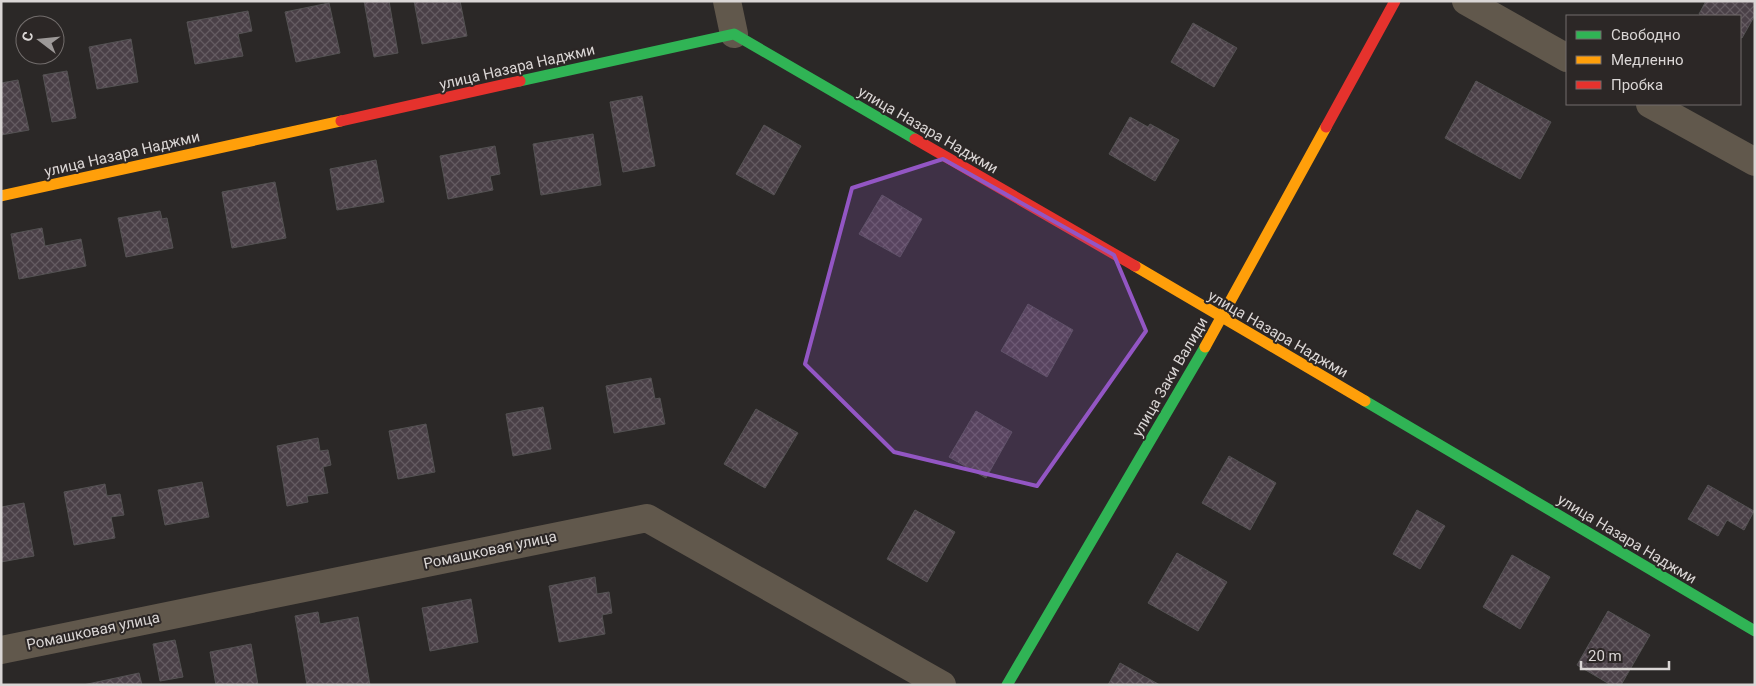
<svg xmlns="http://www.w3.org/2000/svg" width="1756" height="686" viewBox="0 0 1756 686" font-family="Roboto,sans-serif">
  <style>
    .building { fill: url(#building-cross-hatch); stroke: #545253 }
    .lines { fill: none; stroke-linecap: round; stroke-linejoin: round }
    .street { stroke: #61584c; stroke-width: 28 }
    .fast { stroke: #30b455; stroke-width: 11 }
    .slow { stroke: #ff9f0a; stroke-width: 11 }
    .jam { stroke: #e5322d; stroke-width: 11 }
    .marked { fill: #9356c4; fill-opacity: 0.2; stroke: #9356c4; stroke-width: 4; stroke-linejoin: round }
    .labels { text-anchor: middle; stroke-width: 4; stroke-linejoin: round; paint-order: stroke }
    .street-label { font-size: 15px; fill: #dad6d5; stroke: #2c2726 }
  </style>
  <defs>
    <pattern id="building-cross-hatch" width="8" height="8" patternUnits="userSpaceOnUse" patternTransform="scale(1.25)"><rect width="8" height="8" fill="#4a4047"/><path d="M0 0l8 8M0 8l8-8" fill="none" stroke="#645b61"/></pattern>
  </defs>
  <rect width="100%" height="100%" fill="#2b2827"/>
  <g class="building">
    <path d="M364 1H389L398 53 374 57Z"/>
    <path d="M414 1H460L467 36 422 44Z"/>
    <path d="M1706 1H1755V15L1742 38 1740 37V16H1704L1699 14Z"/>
    <path d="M329 3 340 53 296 62 285 12Z"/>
    <path d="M248 11 252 31 238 34 243 56 195 64 187 22Z"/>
    <path d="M1193 23 1237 48 1214 87 1171 62Z"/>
    <path d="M131 39 138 82 97 89 89 47Z"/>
    <path d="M67 71 76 118 52 122 43 75Z"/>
    <path d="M18 80 29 130 1 135V83Z"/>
    <path d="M1476 81 1551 122 1520 179 1445 138Z"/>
    <path d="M642 96 655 166 623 172 610 102Z"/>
    <path d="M1130 117 1148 127 1150 124 1179 140 1155 181 1109 154Z"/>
    <path d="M764 125 801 146 774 195 736 174Z"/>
    <path d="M593 134 601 185 541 195 533 144Z"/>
    <path d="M495 146 500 174 490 176 493 190 448 199 440 156Z"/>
    <path d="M376 160 384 202 337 210 330 169Z"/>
    <path d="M275 182 286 238 232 248 222 192Z"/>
    <path d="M882 195 922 219 900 257 859 234Z"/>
    <path d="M160 211 162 219 167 218 173 248 126 257 118 218Z"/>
    <path d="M42 228 45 246 81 239 86 266 19 279 11 234Z"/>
    <path d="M1028 304 1073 330 1047 377 1001 351Z"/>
    <path d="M651 378 655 399 660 398 665 424 614 433 606 386Z"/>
    <path d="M543 407 551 449 513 456 506 414Z"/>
    <path d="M756 409 798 433 765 488 724 464Z"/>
    <path d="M976 411 1012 432 986 478 949 457Z"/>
    <path d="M426 424 435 472 398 479 389 431Z"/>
    <path d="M318 438 320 451 328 450 331 465 323 467 328 493 307 496 308 502 287 506 277 446Z"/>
    <path d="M1229 456 1276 483 1250 530 1202 503Z"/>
    <path d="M202 482 209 517 165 525 158 490Z"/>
    <path d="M105 484 107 496 120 494 124 515 111 517 115 538 74 545 64 492Z"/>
    <path d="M1708 485 1754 511 1744 530 1727 520 1718 536 1688 519Z"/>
    <path d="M24 503 34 556 1 562V507Z"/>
    <path d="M915 510 955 532 927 582 887 559Z"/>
    <path d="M1417 510 1445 526 1420 569 1393 554Z"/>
    <path d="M1177 553 1227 582 1198 631 1148 603Z"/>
    <path d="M1512 555 1550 577 1520 629 1483 607Z"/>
    <path d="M595 577 597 594 609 592 612 613 602 615 605 634 559 642 549 586Z"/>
    <path d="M471 599 478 642 430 651 422 608Z"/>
    <path d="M1608 611 1650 635 1621 685H1611L1577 665Z"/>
    <path d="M318 612 320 624 358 617 370 685H307L295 616Z"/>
    <path d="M175 640 183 677 160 681 153 644Z"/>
    <path d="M251 644 258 685H216L210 652Z"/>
    <path d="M1120 663 1160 685H1108Z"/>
    <path d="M139 673 142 685H83Z"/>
  </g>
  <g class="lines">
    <g class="street">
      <path d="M727 1 734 34"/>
      <path d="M1466 1 1567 58"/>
      <path d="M1650 104 1755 162"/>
      <path d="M1 650 647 518 942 685"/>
    </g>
    <g class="fast">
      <path d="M520 81 734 34 915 139"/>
      <path d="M1365 401 1755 631"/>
      <path d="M1007 685 1205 347"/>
    </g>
    <g class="slow">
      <path d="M1 196 341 121"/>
      <path d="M1135 266 1365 401"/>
      <path d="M1205 347 1326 127"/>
    </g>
    <g class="jam">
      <path d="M341 121 520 81"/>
      <path d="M1326 127 1395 1"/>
      <path d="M915 139 1135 266"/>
    </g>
  </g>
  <path class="marked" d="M943 159 1114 255 1146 331 1037 486 894 452 805 364 852 188Z"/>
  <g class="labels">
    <g class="street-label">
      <text transform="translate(517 67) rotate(-13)" y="5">улица Назара Наджми</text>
      <text transform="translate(928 130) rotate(30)" y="5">улица Назара Наджми</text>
      <text transform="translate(122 154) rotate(-13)" y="5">улица Назара Наджми</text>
      <text transform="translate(1278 334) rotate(30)" y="5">улица Назара Наджми</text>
      <text transform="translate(1170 377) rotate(-60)" y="5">улица Заки Валиди</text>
      <text transform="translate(1627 539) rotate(31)" y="5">улица Назара Наджми</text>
      <text transform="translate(490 550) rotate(-12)" y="5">Ромашковая улица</text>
      <text transform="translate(93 631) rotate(-12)" y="5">Ромашковая улица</text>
    </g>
  </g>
  <rect width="1756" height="686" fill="none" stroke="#dad6d5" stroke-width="5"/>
  <rect x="1566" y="15" width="175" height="90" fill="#2c2726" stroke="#726d6c"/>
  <rect x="1576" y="31" width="25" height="8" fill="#30b455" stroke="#726d6c"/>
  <text x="1611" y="40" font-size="15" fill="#dad6d5">Свободно</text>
  <rect x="1576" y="56" width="25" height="8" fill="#ff9f0a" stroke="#726d6c"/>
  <text x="1611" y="65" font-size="15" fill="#dad6d5">Медленно</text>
  <rect x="1576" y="81" width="25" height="8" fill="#e5322d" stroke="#726d6c"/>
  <text x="1611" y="90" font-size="15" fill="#dad6d5">Пробка</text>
  <g transform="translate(40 40) rotate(286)"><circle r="24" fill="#2c2726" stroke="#726d6c"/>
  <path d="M0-4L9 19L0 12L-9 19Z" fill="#9d9998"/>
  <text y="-8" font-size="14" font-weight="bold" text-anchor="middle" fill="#dad6d5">С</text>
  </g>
  <path d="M1581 661v8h88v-8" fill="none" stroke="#dad6d5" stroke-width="2.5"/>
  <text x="1588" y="661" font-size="15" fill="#dad6d5" stroke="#2c2726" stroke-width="4" paint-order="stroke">20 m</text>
</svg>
